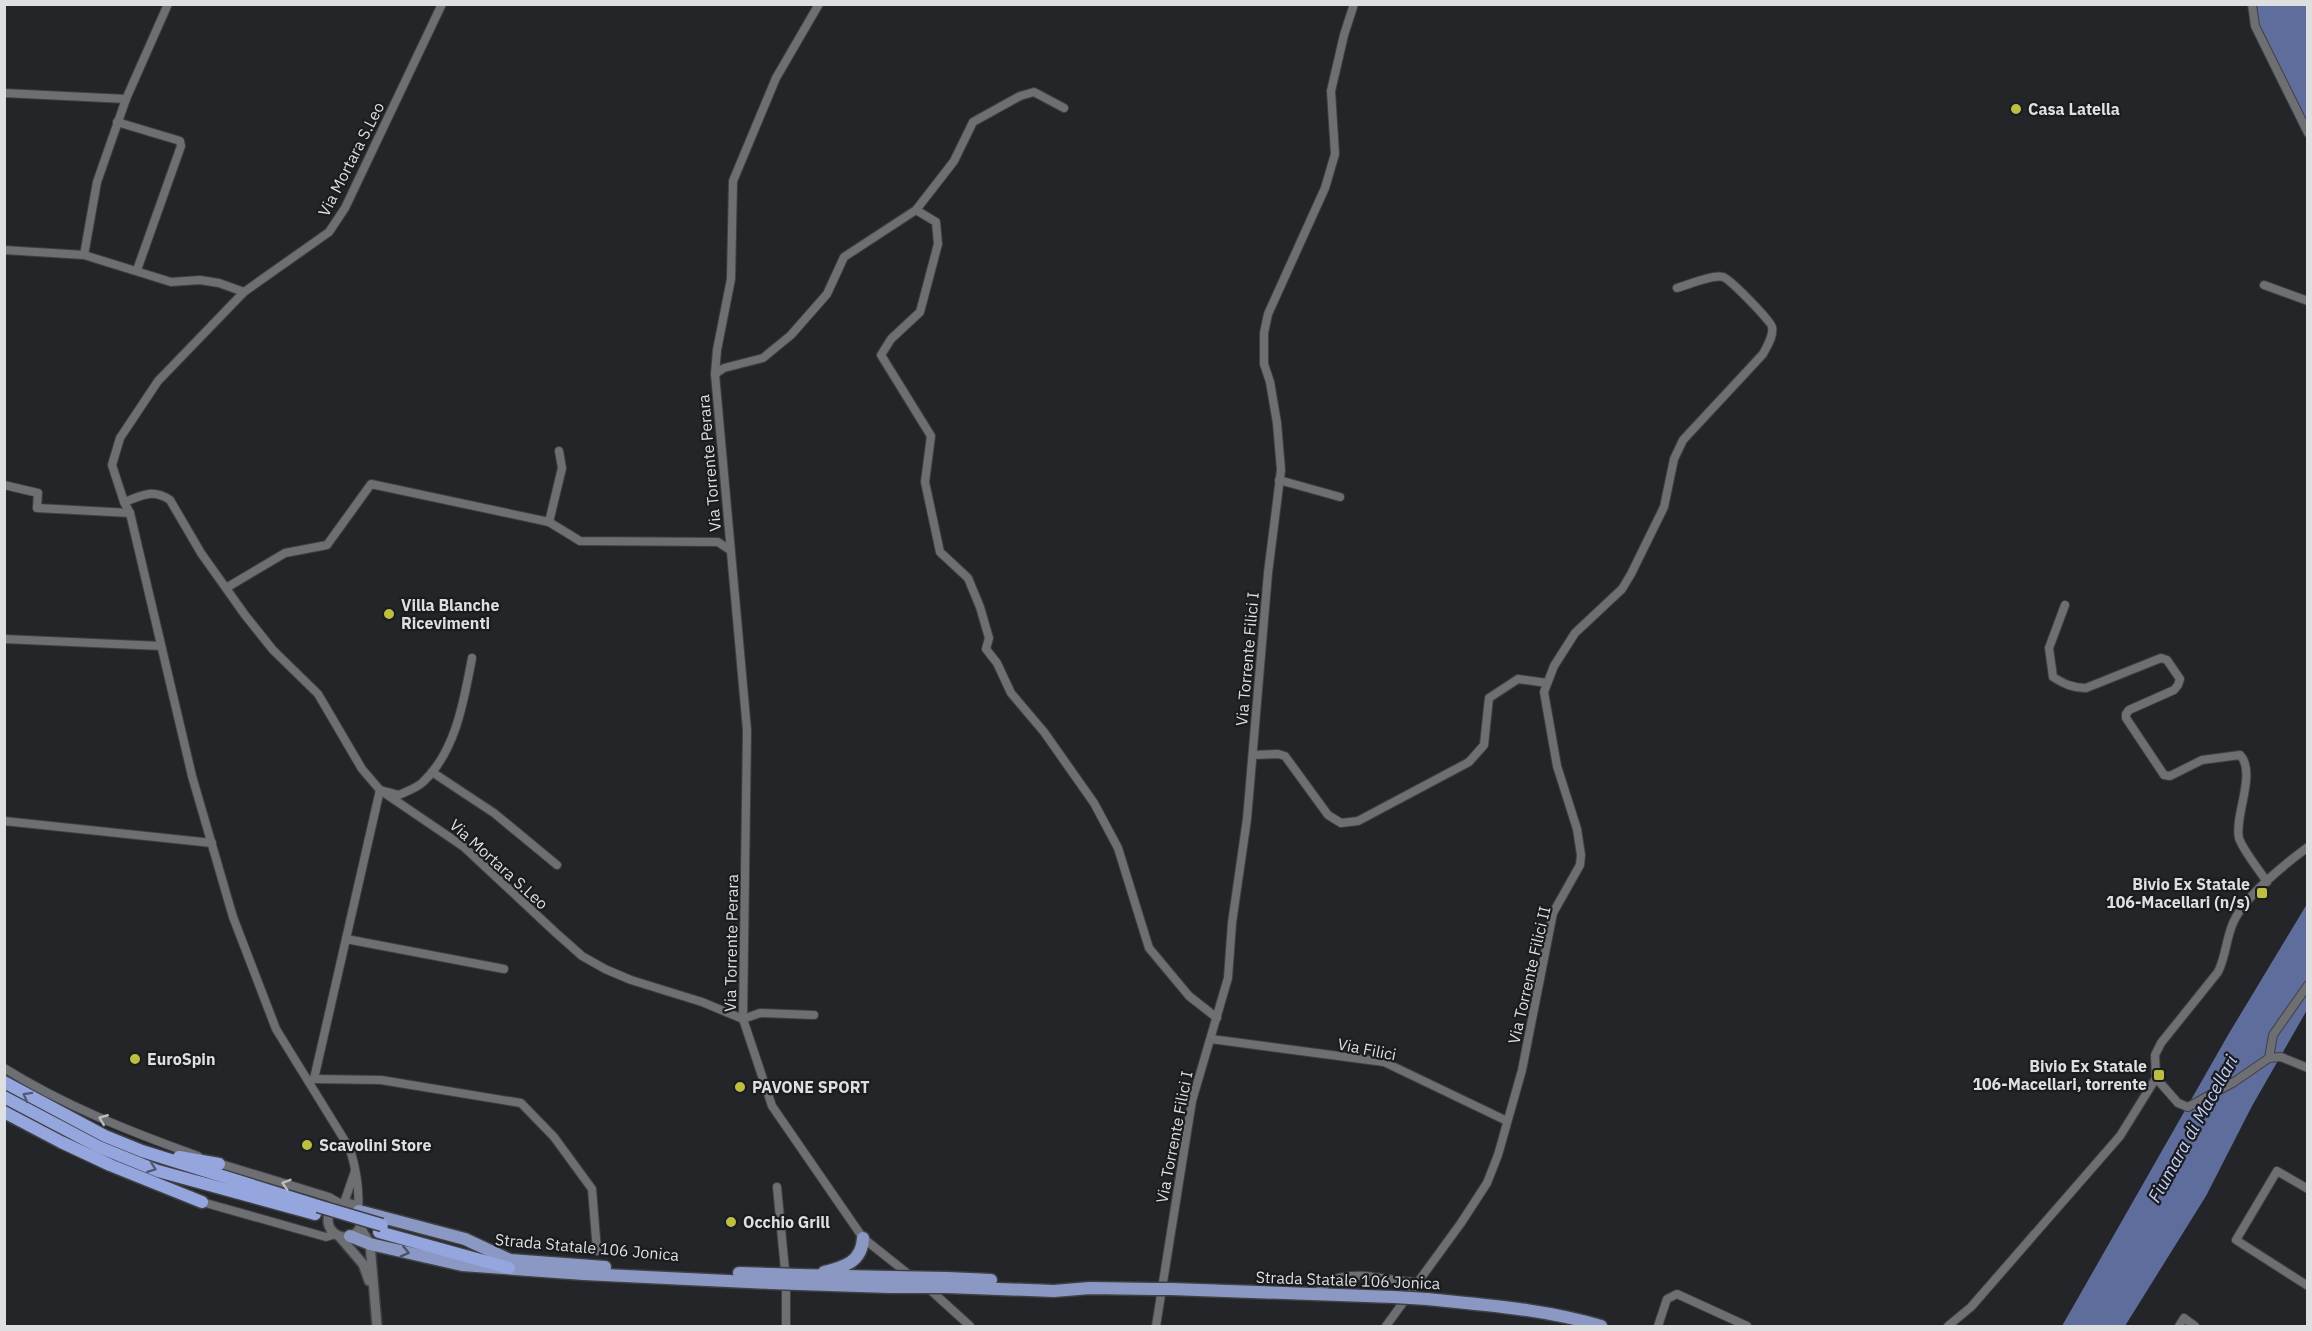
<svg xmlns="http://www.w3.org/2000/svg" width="2312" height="1331" viewBox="0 0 2312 1331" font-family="'IBM Plex Sans',sans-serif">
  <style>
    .water { fill: #5f6d9c }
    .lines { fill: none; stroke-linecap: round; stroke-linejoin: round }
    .minor-casing { stroke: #3f4043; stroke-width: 10 }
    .tertiary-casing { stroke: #3f4043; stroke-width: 12 }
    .primary-casing { stroke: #3f4043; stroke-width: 15 }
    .trunk-casing { stroke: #3f4043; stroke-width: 15 }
    .minor { stroke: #6e6f73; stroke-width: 8 }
    .tertiary { stroke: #6e6f73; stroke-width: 9 }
    .primary { stroke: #8b98c3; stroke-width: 12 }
    .trunk { stroke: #95a6de; stroke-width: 12 }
    .primary-bridge-casing { stroke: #3f4043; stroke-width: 15; stroke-linecap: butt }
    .trunk-bridge-casing { stroke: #3f4043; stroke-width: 15; stroke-linecap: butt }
    .primary-bridge { stroke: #8b98c3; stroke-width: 12 }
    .trunk-bridge { stroke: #95a6de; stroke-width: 12 }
    .oneway { stroke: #525a75 }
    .oneway2 { stroke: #bcbdc0 }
    .oneway3 { stroke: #4d5469 }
    .poi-dot { fill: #bdbf43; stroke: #1b1c1f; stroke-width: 2 }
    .labels { text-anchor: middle; stroke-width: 4.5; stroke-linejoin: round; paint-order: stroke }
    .poi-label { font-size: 16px; font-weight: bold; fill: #dedfe1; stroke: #1b1c1f; text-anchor: start }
    .street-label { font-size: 16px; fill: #dedfe1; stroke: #1b1c1f }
    .water-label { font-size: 18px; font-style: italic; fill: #c2d0fc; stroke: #1b1c1f }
  </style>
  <rect width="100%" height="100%" fill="#242529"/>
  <g class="water">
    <path d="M2257 4 2307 5V124L2258 22Z"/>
    <path d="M2307 904V1010L2252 1106 2206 1196 2125 1326H2062L2228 1035Z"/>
  </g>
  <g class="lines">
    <g class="minor-casing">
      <g id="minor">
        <path d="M819 4 776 78 733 181 731 279 717 350 715 374 747 730 743 1019 772 1106 863 1238 912 1277"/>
        <path d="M2252 4 2255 26 2308 133"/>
        <path d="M4 93 126 99"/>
        <path d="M117 122 177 140 180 141 181 146 137 270"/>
        <path d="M916 210 936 222 938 244 920 312 891 339 881 355 931 436 925 482 940 552 968 578 980 607 989 638 986 649 997 663 1011 693 1044 732 1094 803 1118 848 1149 948 1189 996 1217 1018"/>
        <path d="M4 250 84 255 171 282 200 280 219 283 244 292"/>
        <path d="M84 255 97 182 126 99 168 4"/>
        <path d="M2264 285 2308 301"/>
        <path d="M715 374 724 368 763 358 791 335 827 294 844 257 916 210 954 161 973 122 1020 96 1034 92 1064 108"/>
        <path d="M1279 480 1340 497"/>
        <path d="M4 485 38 493 37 508 130 513"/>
        <path d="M124 502C142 496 152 488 170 500L201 553 245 615 273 650 318 694 362 769 380 790 464 847 555 932 582 956 605 969 631 980 702 1002 743 1019 760 1013 814 1015"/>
        <path d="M549 522 562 468 559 451"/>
        <path d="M226 588 285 553 327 545 371 484 549 522 580 541 718 542 730 550"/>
        <path d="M2065 605 2049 648 2053 677C2064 684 2073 688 2086 688L2161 658 2167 660 2180 679 2178 685 2174 690 2129 710 2126 714V718L2164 775 2170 776 2202 760 2240 755C2257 773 2234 816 2239 838 2242 849 2260 871 2267 882"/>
        <path d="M4 639 161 646"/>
        <path d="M1253 755 1278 754 1285 756 1328 815 1341 823 1358 821 1469 762 1484 745 1489 698 1518 679 1547 683"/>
        <path d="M432 772 494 813 557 865"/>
        <path d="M4 821 212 843"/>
        <path d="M346 939 504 969"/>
        <path d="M1211 1039 1384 1062 1507 1121"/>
        <path d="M2269 1058 2273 1035 2308 985"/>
        <path d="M4 1068C65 1106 131 1132 198 1156"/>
        <path d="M2156 1078 2178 1103 2188 1107 2234 1082 2269 1058 2281 1057 2308 1068"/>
        <path d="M314 1079 381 1080 521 1103 554 1137 592 1189 597 1251"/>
        <path d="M309 1082 314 1079 380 790 399 795C407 791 417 788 423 782 456 751 464 700 472 658"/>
        <path d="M218 1163 329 1197 341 1204"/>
        <path d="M777 1187 785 1270"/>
        <path d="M2308 1189 2277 1171 2236 1240 2308 1286"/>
        <path d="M202 1202 326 1237 336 1234"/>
        <path d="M344 1203 355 1171"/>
        <path d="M358 1209C360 1188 356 1169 350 1149L276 1029 233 917 192 776 130 513 124 502 112 465 120 438 158 381 244 292 329 232 345 208 442 4"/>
        <path d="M927 1287 970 1326"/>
        <path d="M1316 1294C1321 1289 1328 1282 1334 1279 1362 1270 1391 1282 1419 1282"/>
        <path d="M786 1326V1287"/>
        <path d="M1156 1326 1192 1101 1228 978 1232 923 1247 819 1268 573 1281 470 1277 423 1270 382 1264 364V333L1268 314 1325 188 1335 154 1331 91 1344 35 1354 4"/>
        <path d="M1386 1326 1461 1223 1487 1183 1498 1155 1522 1070 1553 913 1580 865 1581 855 1577 829 1557 766 1544 692 1554 666 1575 633 1622 589 1631 574 1664 507 1674 459 1683 440 1763 354C1767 346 1774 336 1772 327 1772 322 1729 278 1723 277 1713 274 1688 285 1677 288"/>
        <path d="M1658 1326 1667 1299 1677 1294 1747 1326"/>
        <path d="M1948 1326 1971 1307 2120 1136 2156 1078 2155 1055 2161 1043 2218 972C2226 956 2226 939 2233 923 2244 897 2285 864 2308 847"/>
        <path d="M2179 1326 2184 1318 2195 1326"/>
      </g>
    </g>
    <g class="tertiary-casing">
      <g id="tertiary">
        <circle cx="345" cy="1220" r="17"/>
        <path d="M360 1227 370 1244 377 1326"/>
        <path d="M339 1236 363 1264 369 1281"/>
      </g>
    </g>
    <g class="primary-casing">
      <g id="primary">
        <path d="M359 1211 465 1239 510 1260 605 1267"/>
        <path d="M350 1236 370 1244 462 1265 584 1274 771 1283"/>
        <path d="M824 1272C844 1267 862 1262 863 1238"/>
        <path d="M739 1273 770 1274"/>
        <path d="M799 1275 890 1277"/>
        <path d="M947 1278 991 1280"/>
        <path d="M799 1284 890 1287"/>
        <path d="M947 1287 1054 1291 1090 1288 1153 1289"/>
        <path d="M1171 1289 1394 1297"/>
        <path d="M1427 1299C1485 1305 1545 1309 1601 1326"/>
      </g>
    </g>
    <g class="trunk-casing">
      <g id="trunk">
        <path d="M4 1082 105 1136 142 1151 318 1206"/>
        <path d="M4 1097 99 1147 158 1171 315 1214"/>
        <path d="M4 1112 61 1142 110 1165 202 1202"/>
        <path d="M179 1157 219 1164"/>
        <path d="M379 1232 509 1268"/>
      </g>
    </g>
    <use href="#minor" class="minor"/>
    <use href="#tertiary" class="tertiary"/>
    <use href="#primary" class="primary"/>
    <use href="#trunk" class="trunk"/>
    <g class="primary-bridge-casing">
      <g id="primary-bridge">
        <path d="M770 1274 799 1275"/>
        <path d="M890 1277 947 1278"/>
        <path d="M771 1283 799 1284"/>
        <path d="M890 1287H947"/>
        <path d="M1153 1289H1171"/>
        <path d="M1394 1297 1427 1299"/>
      </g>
    </g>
    <g class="trunk-bridge-casing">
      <path id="trunk-bridge" d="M318 1206 382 1225"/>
    </g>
    <use href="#primary-bridge" class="primary-bridge"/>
    <use href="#trunk-bridge" class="trunk-bridge"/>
  </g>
  <defs><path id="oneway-chevron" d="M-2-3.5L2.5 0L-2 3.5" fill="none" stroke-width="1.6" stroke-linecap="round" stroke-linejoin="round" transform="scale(1.5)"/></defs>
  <g class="oneway">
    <use href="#oneway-chevron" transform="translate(27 1096) rotate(-151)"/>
    <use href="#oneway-chevron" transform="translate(152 1168) rotate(21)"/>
  </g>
  <g class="oneway2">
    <use href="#oneway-chevron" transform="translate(103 1119) rotate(-158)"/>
    <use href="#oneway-chevron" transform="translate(286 1184) rotate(-163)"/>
  </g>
  <use class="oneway3" href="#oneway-chevron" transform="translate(405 1252) rotate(13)"/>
  <g class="poi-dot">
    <circle cx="2016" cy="109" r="6"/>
    <circle cx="389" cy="614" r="6"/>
    <rect x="2256" y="887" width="12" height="12" rx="3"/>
    <circle cx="135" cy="1059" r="6"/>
    <rect x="2153" y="1069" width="12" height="12" rx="3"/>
    <circle cx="740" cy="1087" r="6"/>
    <circle cx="307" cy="1145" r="6"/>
    <circle cx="731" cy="1222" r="6"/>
  </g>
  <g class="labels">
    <g class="poi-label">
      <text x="2028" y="115">Casa Latella</text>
      <text x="401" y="611">Villa Blanche<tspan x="401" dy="18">Ricevimenti</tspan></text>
      <text x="2250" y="890" text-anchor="end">Bivio Ex Statale<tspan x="2250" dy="18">106-Macellari (n/s)</tspan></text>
      <text x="147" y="1065">EuroSpin</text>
      <text x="2147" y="1072" text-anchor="end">Bivio Ex Statale<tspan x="2147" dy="18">106-Macellari, torrente</tspan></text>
      <text x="752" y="1093">PAVONE SPORT</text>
      <text x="319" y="1151">Scavolini Store</text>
      <text x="743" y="1228">Occhio Grill</text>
    </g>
    <g class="street-label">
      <text transform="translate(351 159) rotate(-63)" y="6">Via Mortara S.Leo</text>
      <text transform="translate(709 463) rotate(-95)" y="6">Via Torrente Perara</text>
      <text transform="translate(1247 659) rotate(-85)" y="6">Via Torrente Filici I</text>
      <text transform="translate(499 864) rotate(42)" y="6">Via Mortara S.Leo</text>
      <text transform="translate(731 943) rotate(-89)" y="6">Via Torrente Perara</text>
      <text transform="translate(1529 975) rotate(-77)" y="6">Via Torrente Filici II</text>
      <text transform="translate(1367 1049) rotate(11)" y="6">Via Filici</text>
      <text transform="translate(1174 1137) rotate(-79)" y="6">Via Torrente Filici I</text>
      <text transform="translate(587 1247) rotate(5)" y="6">Strada Statale 106 Jonica</text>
      <text transform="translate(1348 1280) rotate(2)" y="6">Strada Statale 106 Jonica</text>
    </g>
    <g class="water-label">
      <text transform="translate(2193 1129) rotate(-61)" y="6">Fiumara di Macellari</text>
    </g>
  </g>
  <rect width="2312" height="1331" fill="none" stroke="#dedfe1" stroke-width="12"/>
</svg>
